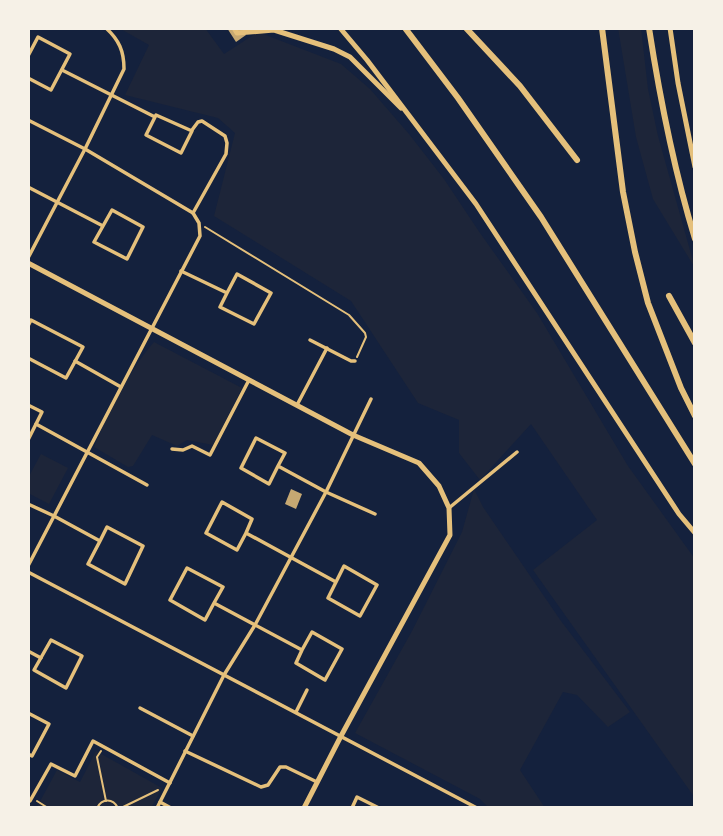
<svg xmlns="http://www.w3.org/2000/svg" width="723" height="836" viewBox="0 0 723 836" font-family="Roboto,sans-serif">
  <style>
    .green { fill: #1d2539 }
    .building { fill: #c6a872 }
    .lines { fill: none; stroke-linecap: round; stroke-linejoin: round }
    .path { stroke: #e5c07b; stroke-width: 2 }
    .minor { stroke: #e5c07b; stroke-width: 3.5 }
    .secondary { stroke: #e5c07b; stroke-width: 5 }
    .primary { stroke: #e5c07b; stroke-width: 5 }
    .trunk { stroke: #e5c07b; stroke-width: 6 }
  </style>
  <rect width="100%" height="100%" fill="#14213d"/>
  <g class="green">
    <path d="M119 28H205L224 54 258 32 341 64 370 89 409 134 444 179 480 233 537 313 628 466 695 559V798L533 570 597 520 531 424 480 480 459 453V420L418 403 351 301 214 216 235 133 218 118 125 95 149 45Z"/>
    <path d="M618 28H641L648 89 658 136 695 268 653 199 636 137Z"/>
    <path d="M154 342 242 388 213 445 187 440 177 446 152 435 133 466 128 467 94 447C110 410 128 372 154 342Z"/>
    <path d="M41 454 68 468 49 504 28 493V478Z"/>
    <path d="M474 489 483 507 561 621 630 712 608 727 577 695 563 692 520 770 545 808H489L480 799 355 733 412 631 462 532Z"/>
    <path d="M96 751 162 788 151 808H28V803L37 807 57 770 80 782Z"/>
  </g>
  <g class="building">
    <path d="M227 28H241L246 35 236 42Z"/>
    <path d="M291 489 302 494 296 509 285 504Z"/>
  </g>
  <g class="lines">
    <g class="path">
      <path d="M205 227 349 315 365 333 366 337 357 357"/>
      <path d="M101 751 97 757 106 801"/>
      <path d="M37 801 48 808"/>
      <path d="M97 808C102 798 113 798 118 808"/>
      <path d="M121 808 158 790"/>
    </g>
    <g class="minor">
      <path d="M28 56 38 37 70 54 51 90 28 78"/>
      <path d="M62 70 155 117 146 135 181 153 192 131 156 115 155 117"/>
      <path d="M28 120 85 149 193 213"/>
      <path d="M192 130 198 122 202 121 225 136 227 143 226 154 193 213"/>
      <path d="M28 187 103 226 94 242 127 259 143 227 112 210 103 226"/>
      <path d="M28 258 85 149 124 69C124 51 119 40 106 28"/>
      <path d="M181 271 227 293 220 307 254 324 271 293 237 274 227 293"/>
      <path d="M28 326 31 320 83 347 66 378 28 358"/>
      <path d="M310 340 351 361H355"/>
      <path d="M75 361 121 387"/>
      <path d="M28 405 42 412 28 440"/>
      <path d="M297 405 327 348"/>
      <path d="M36 424 147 485"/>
      <path d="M172 449 183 450 192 446 210 455 249 380"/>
      <path d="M278 466 285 453 256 438 241 468 269 484 278 466 326 492 375 514"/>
      <path d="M28 504 54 516 100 541 88 564 125 584 143 546 107 527 100 541"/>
      <path d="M449 508 517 452"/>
      <path d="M246 533 252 519 222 502 206 533 237 550 246 533 336 582 328 598 360 616 377 585 344 566 336 582"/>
      <path d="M28 566 200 236 199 223 193 213"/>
      <path d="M28 572 477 808"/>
      <path d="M214 603 223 587 187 568 170 600 205 620 214 603 302 650 296 663 325 680 342 649 312 632 302 650"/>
      <path d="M51 640 82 656 66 688 34 670Z"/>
      <path d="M28 651 41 658"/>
      <path d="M140 708 193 736"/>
      <path d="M296 712 307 690"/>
      <path d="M28 713 49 724 32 756 28 754"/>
      <path d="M185 751 261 787 268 785 280 767H286L317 782"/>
      <path d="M28 800 30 801 51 764 75 776 93 741 170 783"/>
      <path d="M160 802 171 808"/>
      <path d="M157 808 224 675 255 625 326 492 371 399"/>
      <path d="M352 808 357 797 379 808"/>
    </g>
    <g class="secondary">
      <path d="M234 28 237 33 274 30 334 49 350 57 401 108"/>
      <path d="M28 263 353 435 419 463 439 486 449 508 450 535 341 736 304 808"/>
    </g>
    <g class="primary">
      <path d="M340 28 367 60 476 204 679 514 695 533"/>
      <path d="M670 28 678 83 695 167"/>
    </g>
    <g class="trunk">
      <path d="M405 28 458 98 541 217 695 464"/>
      <path d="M466 28 520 86 577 160"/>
      <path d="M602 28 623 192 635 252 648 303 681 388 695 416"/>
      <path d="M649 28C660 99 674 170 695 239"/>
      <path d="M669 296 695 343"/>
    </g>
  </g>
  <rect width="723" height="836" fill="none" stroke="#f6f1e7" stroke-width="60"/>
</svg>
